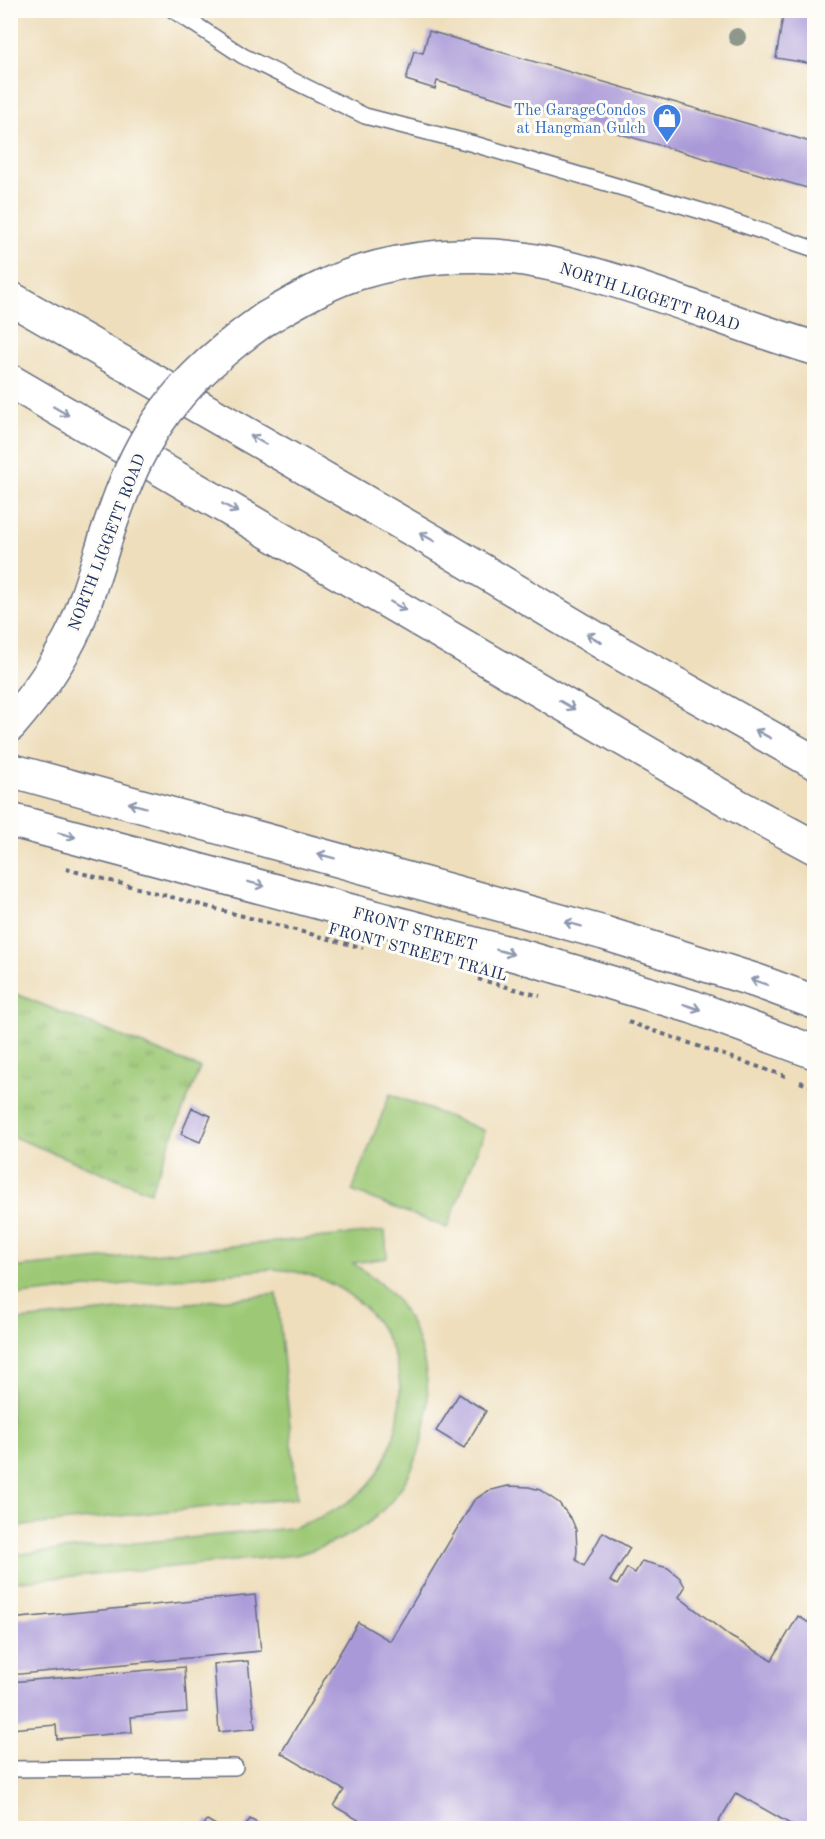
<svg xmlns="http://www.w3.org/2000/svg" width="825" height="1839" viewBox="0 0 825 1839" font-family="'Old Standard TT',serif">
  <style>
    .green { fill: #9dc976; stroke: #5c7c6a; stroke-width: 1.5 }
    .park { fill: url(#park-tufts); stroke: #5c7c6a; stroke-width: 1.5 }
    .building { fill: #a999d8 }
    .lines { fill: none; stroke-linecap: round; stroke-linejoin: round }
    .service-casing { stroke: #656c7f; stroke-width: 18 }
    .tertiary-casing { stroke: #656c7f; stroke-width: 36 }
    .secondary-casing { stroke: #656c7f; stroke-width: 36 }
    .motorway-casing { stroke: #656c7f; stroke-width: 36 }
    .path { stroke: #656c7f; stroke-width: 4; stroke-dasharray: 4.5 4.5; stroke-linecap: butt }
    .service { stroke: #fff; stroke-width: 15 }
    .tertiary { stroke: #fff; stroke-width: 33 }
    .secondary { stroke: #fff; stroke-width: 33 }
    .motorway { stroke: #fff; stroke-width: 33 }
    .tertiary-bridge-casing { stroke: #656c7f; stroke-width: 36; stroke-linecap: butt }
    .tertiary-bridge { stroke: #fff; stroke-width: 33 }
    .tree { fill: #8f978c }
    .oneway { stroke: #8d97ae }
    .labels { text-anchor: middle; stroke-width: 6; stroke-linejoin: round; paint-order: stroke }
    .shop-label { font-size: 16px; fill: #366cbe; stroke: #fdfcf7; text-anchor: end }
    .street-label { font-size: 16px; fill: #1b2f5e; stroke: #fdfcf7 }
  </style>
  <defs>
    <pattern id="park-tufts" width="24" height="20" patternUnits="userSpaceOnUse" patternTransform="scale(1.5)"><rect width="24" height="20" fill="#9dc976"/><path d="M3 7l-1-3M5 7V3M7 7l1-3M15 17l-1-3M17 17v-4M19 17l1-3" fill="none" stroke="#7fa464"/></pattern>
  </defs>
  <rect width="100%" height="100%" fill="#fdfcf7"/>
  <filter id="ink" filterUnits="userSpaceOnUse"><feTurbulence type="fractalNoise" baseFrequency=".0167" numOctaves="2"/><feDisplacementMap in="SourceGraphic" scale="12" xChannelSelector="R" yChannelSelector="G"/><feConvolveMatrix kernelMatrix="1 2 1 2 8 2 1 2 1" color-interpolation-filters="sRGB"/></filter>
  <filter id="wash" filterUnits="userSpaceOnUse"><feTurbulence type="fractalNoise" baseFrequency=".008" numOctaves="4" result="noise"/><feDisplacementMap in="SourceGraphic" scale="24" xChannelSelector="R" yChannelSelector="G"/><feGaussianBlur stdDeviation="1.35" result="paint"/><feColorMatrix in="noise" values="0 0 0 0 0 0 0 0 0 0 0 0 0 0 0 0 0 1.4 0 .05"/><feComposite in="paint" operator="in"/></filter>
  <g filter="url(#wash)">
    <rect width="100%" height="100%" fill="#eedebc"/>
    <g class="green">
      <path d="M390 1094 485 1131 447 1228 352 1191Z"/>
      <path d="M385 1231 387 1258 353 1263C368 1274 383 1284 395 1298 443 1361 438 1457 381 1512 358 1535 326 1546 296 1555L11 1582V1555L291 1528C316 1520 340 1510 360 1493 377 1479 388 1456 394 1435 420 1348 360 1272 271 1269L11 1296V1268Z"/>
      <path d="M277 1294 297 1498 11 1527V1321Z"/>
    </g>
    <path class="park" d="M11 992 200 1068 150 1192 11 1136Z"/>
    <g id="blocks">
      <g class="building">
        <path d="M784 10H814V64L776 58Z"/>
        <path d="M429 31 814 143V190L437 81 435 89 406 80 414 51 423 53Z"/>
        <path d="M192 1108 211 1116 200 1142 181 1134Z"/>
        <path d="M459 1394 486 1411 464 1448 436 1431Z"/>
        <path d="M508 1486 529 1487 540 1490 559 1503 572 1520 576 1530 577 1550 576 1560 584 1566 603 1532 630 1548 610 1581 617 1585 627 1568 635 1573 642 1561 668 1568 680 1578 685 1587 679 1597 731 1637 772 1660 798 1616 814 1626V1828H797L736 1793 715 1828H365L367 1825 334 1806 344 1790 281 1753 358 1622 390 1641 474 1500 488 1491Z"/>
        <path d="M255 1595 261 1651 10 1675V1619Z"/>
        <path d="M248 1661 255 1728 219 1732 214 1664Z"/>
        <path d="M184 1667 187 1712 131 1717 132 1732 57 1739 56 1725 10 1729V1682Z"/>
        <path d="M250 1819 266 1828H244Z"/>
        <path d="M207 1820 221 1828H202Z"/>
      </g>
    </g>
  </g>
  <g filter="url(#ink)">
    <use href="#blocks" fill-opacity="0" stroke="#656c7f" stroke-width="1.5"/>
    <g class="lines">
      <g class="service-casing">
        <g id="service">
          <path d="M173 10 243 56 365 116 474 144 708 213 814 249"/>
          <path d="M10 1769 235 1767"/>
        </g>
      </g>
      <g class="tertiary-casing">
        <g id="tertiary">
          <path d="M265 319C295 302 325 283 358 273 410 257 470 251 524 259 624 275 718 320 814 348"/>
          <path d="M10 725C36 695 60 662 76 626 88 596 97 565 107 534"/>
        </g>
      </g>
      <g class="secondary-casing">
        <g id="secondary">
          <path d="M10 770 604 933 757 981 814 1002"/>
          <path d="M10 820 531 959 693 1007 814 1052"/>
        </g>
      </g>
      <g class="motorway-casing">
        <g id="motorway">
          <path d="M10 298 436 543 620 653 814 762"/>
          <path d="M10 381 738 806 814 847"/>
        </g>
      </g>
      <g class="path">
        <path d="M66 869 363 948"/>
        <path d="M478 979 540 996"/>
        <path d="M628 1022 788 1077"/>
        <path d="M800 1082 814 1087"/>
      </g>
      <use href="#service" class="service"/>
      <use href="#tertiary" class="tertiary"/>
      <use href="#secondary" class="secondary"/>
      <use href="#motorway" class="motorway"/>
      <g class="tertiary-bridge-casing">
        <path id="tertiary-bridge" d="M107 534C117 505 127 476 142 448 171 394 215 354 265 319"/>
      </g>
      <use href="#tertiary-bridge" class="tertiary-bridge"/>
    </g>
    <circle class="tree" cx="737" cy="37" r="9"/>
    <defs><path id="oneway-shaft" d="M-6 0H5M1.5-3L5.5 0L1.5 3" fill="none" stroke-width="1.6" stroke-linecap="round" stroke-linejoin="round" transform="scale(1.5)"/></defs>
    <g class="oneway">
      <use href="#oneway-shaft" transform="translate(61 411) rotate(30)"/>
      <use href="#oneway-shaft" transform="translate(258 440) rotate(-150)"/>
      <use href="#oneway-shaft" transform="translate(230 508) rotate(30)"/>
      <use href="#oneway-shaft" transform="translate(427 537) rotate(-150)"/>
      <use href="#oneway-shaft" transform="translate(398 606) rotate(30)"/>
      <use href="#oneway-shaft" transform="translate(594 638) rotate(-149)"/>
      <use href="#oneway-shaft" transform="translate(567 705) rotate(30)"/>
      <use href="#oneway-shaft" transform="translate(763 734) rotate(-151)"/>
      <use href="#oneway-shaft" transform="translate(137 805) rotate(-165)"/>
      <use href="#oneway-shaft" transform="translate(67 835) rotate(15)"/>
      <use href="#oneway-shaft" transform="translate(326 856) rotate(-165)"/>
      <use href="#oneway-shaft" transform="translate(256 884) rotate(15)"/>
      <use href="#oneway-shaft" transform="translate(573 924) rotate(-165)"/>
      <use href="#oneway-shaft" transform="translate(505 952) rotate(15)"/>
      <use href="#oneway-shaft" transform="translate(759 982) rotate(-161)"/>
      <use href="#oneway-shaft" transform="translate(692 1007) rotate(18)"/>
    </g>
  </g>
  <defs>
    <g id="shop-pin" transform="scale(1.5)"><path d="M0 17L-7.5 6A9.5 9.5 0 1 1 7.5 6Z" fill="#3f7fe0" stroke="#fdfcf7"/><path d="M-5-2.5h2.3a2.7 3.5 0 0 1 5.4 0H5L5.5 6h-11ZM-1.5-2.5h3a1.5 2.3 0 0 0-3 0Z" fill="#fff"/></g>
  </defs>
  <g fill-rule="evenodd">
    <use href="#shop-pin" x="667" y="118"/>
  </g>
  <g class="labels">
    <g class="shop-label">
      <text x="646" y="115">The GarageCondos<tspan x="646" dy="18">at Hangman Gulch</tspan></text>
    </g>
    <g class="street-label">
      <text transform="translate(650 296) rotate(18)" y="6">NORTH LIGGETT ROAD</text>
      <text transform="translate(106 542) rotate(-69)" y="6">NORTH LIGGETT ROAD</text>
      <text transform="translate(415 928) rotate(15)" y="6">FRONT STREET</text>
      <text transform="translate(418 951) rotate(15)" y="6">FRONT STREET TRAIL</text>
    </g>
  </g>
  <rect width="825" height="1839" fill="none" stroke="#fdfcf7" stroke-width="36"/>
</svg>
